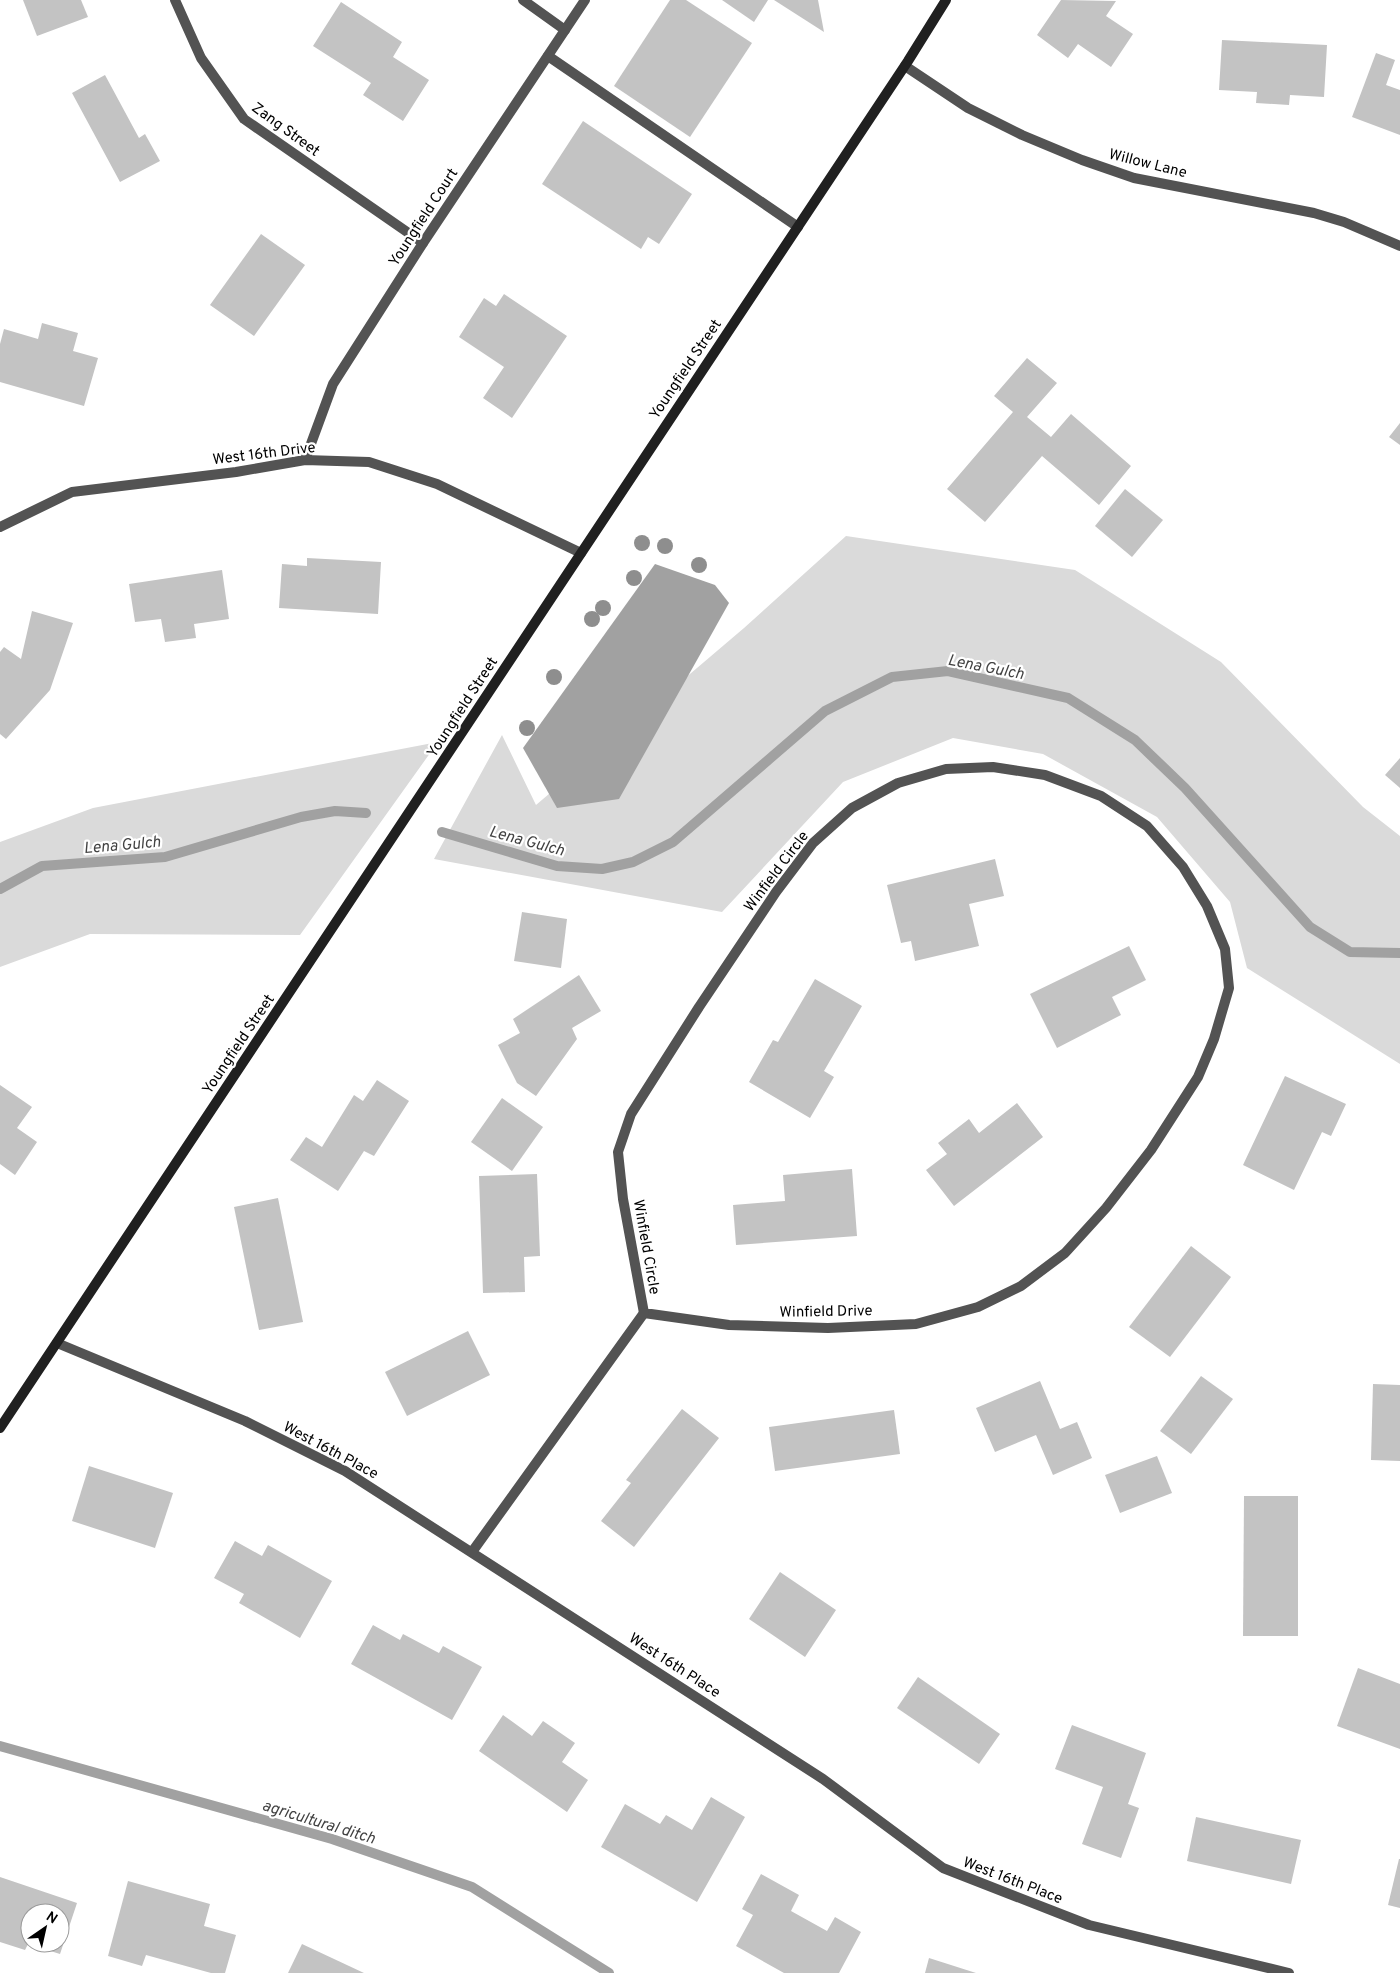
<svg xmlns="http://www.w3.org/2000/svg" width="1400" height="1973" viewBox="0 0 1400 1973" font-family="Overpass,sans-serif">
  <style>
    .green { fill: #dadada }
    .water { fill: #a1a1a1 }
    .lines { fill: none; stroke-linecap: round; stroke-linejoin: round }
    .stream { stroke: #a1a1a1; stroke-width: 10 }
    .building { fill: #c3c3c3; fill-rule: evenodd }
    .lane { stroke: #535353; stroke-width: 10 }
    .street { stroke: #535353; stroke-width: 10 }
    .secondary { stroke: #202020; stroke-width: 10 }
    .tree { fill: #8e8e8e }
    .labels { text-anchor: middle; stroke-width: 4.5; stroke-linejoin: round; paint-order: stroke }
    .street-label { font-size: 15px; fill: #000; stroke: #fff }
    .water-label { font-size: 16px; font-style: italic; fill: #424242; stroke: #fff }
  </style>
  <rect width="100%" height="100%" fill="#fff"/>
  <g class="green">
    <path d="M846 536 1075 570 1221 662 1363 807 1400 836V1064L1247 968 1230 902 1157 817 1043 754 953 738 843 782 722 912 434 859 502 735 536 805 744 628Z"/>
    <path d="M438 742 300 935 90 934 0 967V842L93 808Z"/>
  </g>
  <path class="water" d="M655 564 715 585 729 603 619 799 557 808 523 748Z"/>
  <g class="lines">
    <g class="stream">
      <path d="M442 832 557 866 602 869 633 862 673 842 825 711 892 677 948 671 1068 698 1135 740 1185 788 1310 927 1350 952 1400 953"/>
      <path d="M0 889 42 866 165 857 301 817 335 811 366 813"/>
      <path d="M0 1746 332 1839 472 1887 609 1973"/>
    </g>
  </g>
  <g class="building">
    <path d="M23 0H81L88 17 37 36Z"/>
    <path d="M670 0H686L752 43 690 137 614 86Z"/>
    <path d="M722 0H768L754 22Z"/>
    <path d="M774 0H818L824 32Z"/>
    <path d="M1061 0 1116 1 1106 16 1133 34 1111 67 1078 44 1068 58 1037 35Z"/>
    <path d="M341 2 402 42 393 57 429 80 403 121 363 95 371 83 313 46Z"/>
    <path d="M1222 40 1327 45 1324 97 1290 95 1289 105 1256 103 1257 92 1219 90Z"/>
    <path d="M1376 53 1395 60 1386 85 1400 90V135L1352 117Z"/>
    <path d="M105 75 139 138 145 134 160 161 120 182 72 93Z"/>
    <path d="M583 121 692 194 659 244 648 237 641 249 542 184Z"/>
    <path d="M261 234 305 265 254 336 210 305Z"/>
    <path d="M504 294 567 336 512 418 483 398 504 367 459 337 484 298 496 306Z"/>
    <path d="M42 323 78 333 73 351 98 358 84 406 0 382V344L4 329 38 339Z"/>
    <path d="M1027 358 1057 383 1027 417 1051 437 1071 414 1131 466 1099 505 1042 456 985 522 947 489 1013 412 994 396Z"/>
    <path d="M1400 423V445L1389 437Z"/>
    <path d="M1125 489 1163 520 1132 557 1095 526Z"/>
    <path d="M307 558 381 562 378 614 279 608 282 564 307 566Z"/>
    <path d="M222 570 229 619 194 624 196 638 165 642 161 619 135 622 129 584Z"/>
    <path d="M32 611 73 623 50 690 6 739 0 734V652L4 647 21 659Z"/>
    <path d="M1400 758V788L1385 775Z"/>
    <path d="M995 859 1004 896 969 904 979 946 915 961 911 941 901 943 887 885Z"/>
    <path d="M522 912 567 919 561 968 514 961Z"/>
    <path d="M1129 946 1146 980 1112 997 1121 1015 1057 1048 1030 994Z"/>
    <path d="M579 975 601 1011 572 1028 577 1039 536 1096 517 1083 498 1045 520 1033 513 1019Z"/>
    <path d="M815 979 862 1006 824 1071 834 1077 810 1118 749 1082 773 1040 778 1042Z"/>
    <path d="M1285 1076 1346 1104 1331 1136 1322 1132 1294 1190 1243 1165Z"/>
    <path d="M377 1080 409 1101 374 1156 364 1151 338 1191 290 1160 306 1137 322 1147 354 1095 363 1101Z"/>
    <path d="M0 1085 32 1107 17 1128 37 1142 15 1175 0 1164Z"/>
    <path d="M502 1098 543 1127 512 1171 471 1142Z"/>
    <path d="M1017 1103 1043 1137 954 1206 926 1170 947 1154 938 1143 969 1119 979 1133Z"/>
    <path d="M852 1169 857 1236 736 1245 733 1205 785 1201 783 1175Z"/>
    <path d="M537 1174 540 1256 524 1257 525 1292 483 1293 479 1176Z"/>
    <path d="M278 1198 303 1322 259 1330 234 1207Z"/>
    <path d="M1191 1246 1231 1277 1170 1357 1129 1327Z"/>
    <path d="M468 1331 490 1375 407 1416 385 1372Z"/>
    <path d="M1201 1376 1233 1399 1191 1454 1160 1431Z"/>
    <path d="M1040 1381 1060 1429 1077 1422 1092 1458 1053 1475 1036 1435 995 1452 976 1408Z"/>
    <path d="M1373 1384 1400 1385V1461L1371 1460Z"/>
    <path d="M682 1409 719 1438 634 1547 601 1521 631 1483 626 1480Z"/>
    <path d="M894 1410 900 1454 775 1471 769 1427Z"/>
    <path d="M1157 1456 1172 1493 1120 1513 1105 1475Z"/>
    <path d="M89 1466 173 1493 155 1548 72 1521Z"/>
    <path d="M1244 1496H1298V1636H1243Z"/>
    <path d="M235 1541 262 1556 268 1545 332 1581 300 1638 239 1603 244 1594 214 1578Z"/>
    <path d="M780 1572 836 1610 805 1657 749 1619Z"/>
    <path d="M373 1625 400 1640 403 1634 439 1653 443 1646 482 1667 452 1720 351 1664Z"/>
    <path d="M1358 1668 1400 1684V1749L1337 1726Z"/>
    <path d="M918 1677 1000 1734 979 1764 897 1708Z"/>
    <path d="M503 1715 532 1736 543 1721 575 1743 562 1762 588 1780 567 1812 479 1751Z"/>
    <path d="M1072 1725 1146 1753 1128 1804 1139 1808 1121 1858 1082 1844 1103 1787 1055 1769Z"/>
    <path d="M711 1797 745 1817 697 1902 601 1847 625 1804 660 1824 666 1815 692 1830Z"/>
    <path d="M1196 1817 1301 1840 1291 1884 1187 1861Z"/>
    <path d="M1399 1859H1400V1908L1388 1905Z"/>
    <path d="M761 1874 799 1895 791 1911 827 1931 835 1917 861 1932 839 1973H784L736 1946 753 1915 742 1909Z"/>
    <path d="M0 1877 77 1903 60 1954 28 1944 25 1950 0 1942ZM30 1913H60V1943H30Z"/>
    <path d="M128 1881 210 1904 204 1926 236 1935 225 1973H211L146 1955 142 1966 108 1956Z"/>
    <path d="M302 1944 364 1973H288Z"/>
    <path d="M929 1958 976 1973H925Z"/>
  </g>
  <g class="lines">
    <g class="lane">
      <path d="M523 0 565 30"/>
      <path d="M548 56 798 227"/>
    </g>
    <g class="street">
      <path d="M175 0 201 58 244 119 423 243"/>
      <path d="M905 66 968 108 1022 135 1082 160 1134 178 1314 213 1344 222 1400 246"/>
      <path d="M305 460 333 384 423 243 585 0"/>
      <path d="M0 527 72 492 236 472 305 460 369 462 437 484 581 553"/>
      <path d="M993 767 1045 775 1101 796 1147 826 1183 867 1207 906 1225 949 1229 988 1214 1039 1198 1077 1151 1150 1106 1208 1065 1253 1021 1286 978 1307 916 1324 828 1328 729 1325 644 1313 623 1199 618 1152 631 1114 699 1007 776 892 813 843 852 808 898 783 946 769Z"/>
      <path d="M57 1343 245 1421 345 1471 823 1779 943 1868 1089 1925 1289 1973"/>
      <path d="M472 1552 644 1313"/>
    </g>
    <path class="secondary" d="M0 1428 908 61 946 0"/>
  </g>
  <g class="tree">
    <circle cx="642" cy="543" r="8"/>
    <circle cx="665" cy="546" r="8"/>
    <circle cx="699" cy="565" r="8"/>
    <circle cx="634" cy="578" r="8"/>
    <circle cx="603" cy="608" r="8"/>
    <circle cx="592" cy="619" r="8"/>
    <circle cx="554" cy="677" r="8"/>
    <circle cx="527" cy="728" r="8"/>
  </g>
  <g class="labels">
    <g class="street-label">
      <text transform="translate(286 129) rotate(36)" y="5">Zang Street</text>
      <text transform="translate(1148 163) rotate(14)" y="5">Willow Lane</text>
      <text transform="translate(423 217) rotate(-57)" y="5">Youngfield Court</text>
      <text transform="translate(685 369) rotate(-56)" y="5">Youngfield Street</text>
      <text transform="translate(264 453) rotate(-7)" y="5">West 16th Drive</text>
      <text transform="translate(462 707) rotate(-57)" y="5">Youngfield Street</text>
      <text transform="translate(776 871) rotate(-53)" y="5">Winfield Circle</text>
      <text transform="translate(238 1044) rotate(-56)" y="5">Youngfield Street</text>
      <text transform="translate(647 1247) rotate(80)" y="5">Winfield Circle</text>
      <text transform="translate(826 1311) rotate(-1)" y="5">Winfield Drive</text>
      <text transform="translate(331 1450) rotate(28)" y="5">West 16th Place</text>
      <text transform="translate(675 1665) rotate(33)" y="5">West 16th Place</text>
      <text transform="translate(1013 1880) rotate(21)" y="5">West 16th Place</text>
    </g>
    <g class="water-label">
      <text transform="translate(986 666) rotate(11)" y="6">Lena Gulch</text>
      <text transform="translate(527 840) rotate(15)" y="6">Lena Gulch</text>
      <text transform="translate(122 844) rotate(-5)" y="6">Lena Gulch</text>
      <text transform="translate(319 1821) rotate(17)" y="6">agricultural ditch</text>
    </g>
  </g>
  <g transform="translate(45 1928) rotate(34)"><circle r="24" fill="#ffffff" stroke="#999999"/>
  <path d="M0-4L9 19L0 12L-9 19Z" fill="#000000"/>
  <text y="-8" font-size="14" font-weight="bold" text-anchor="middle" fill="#000000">N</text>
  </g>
</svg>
